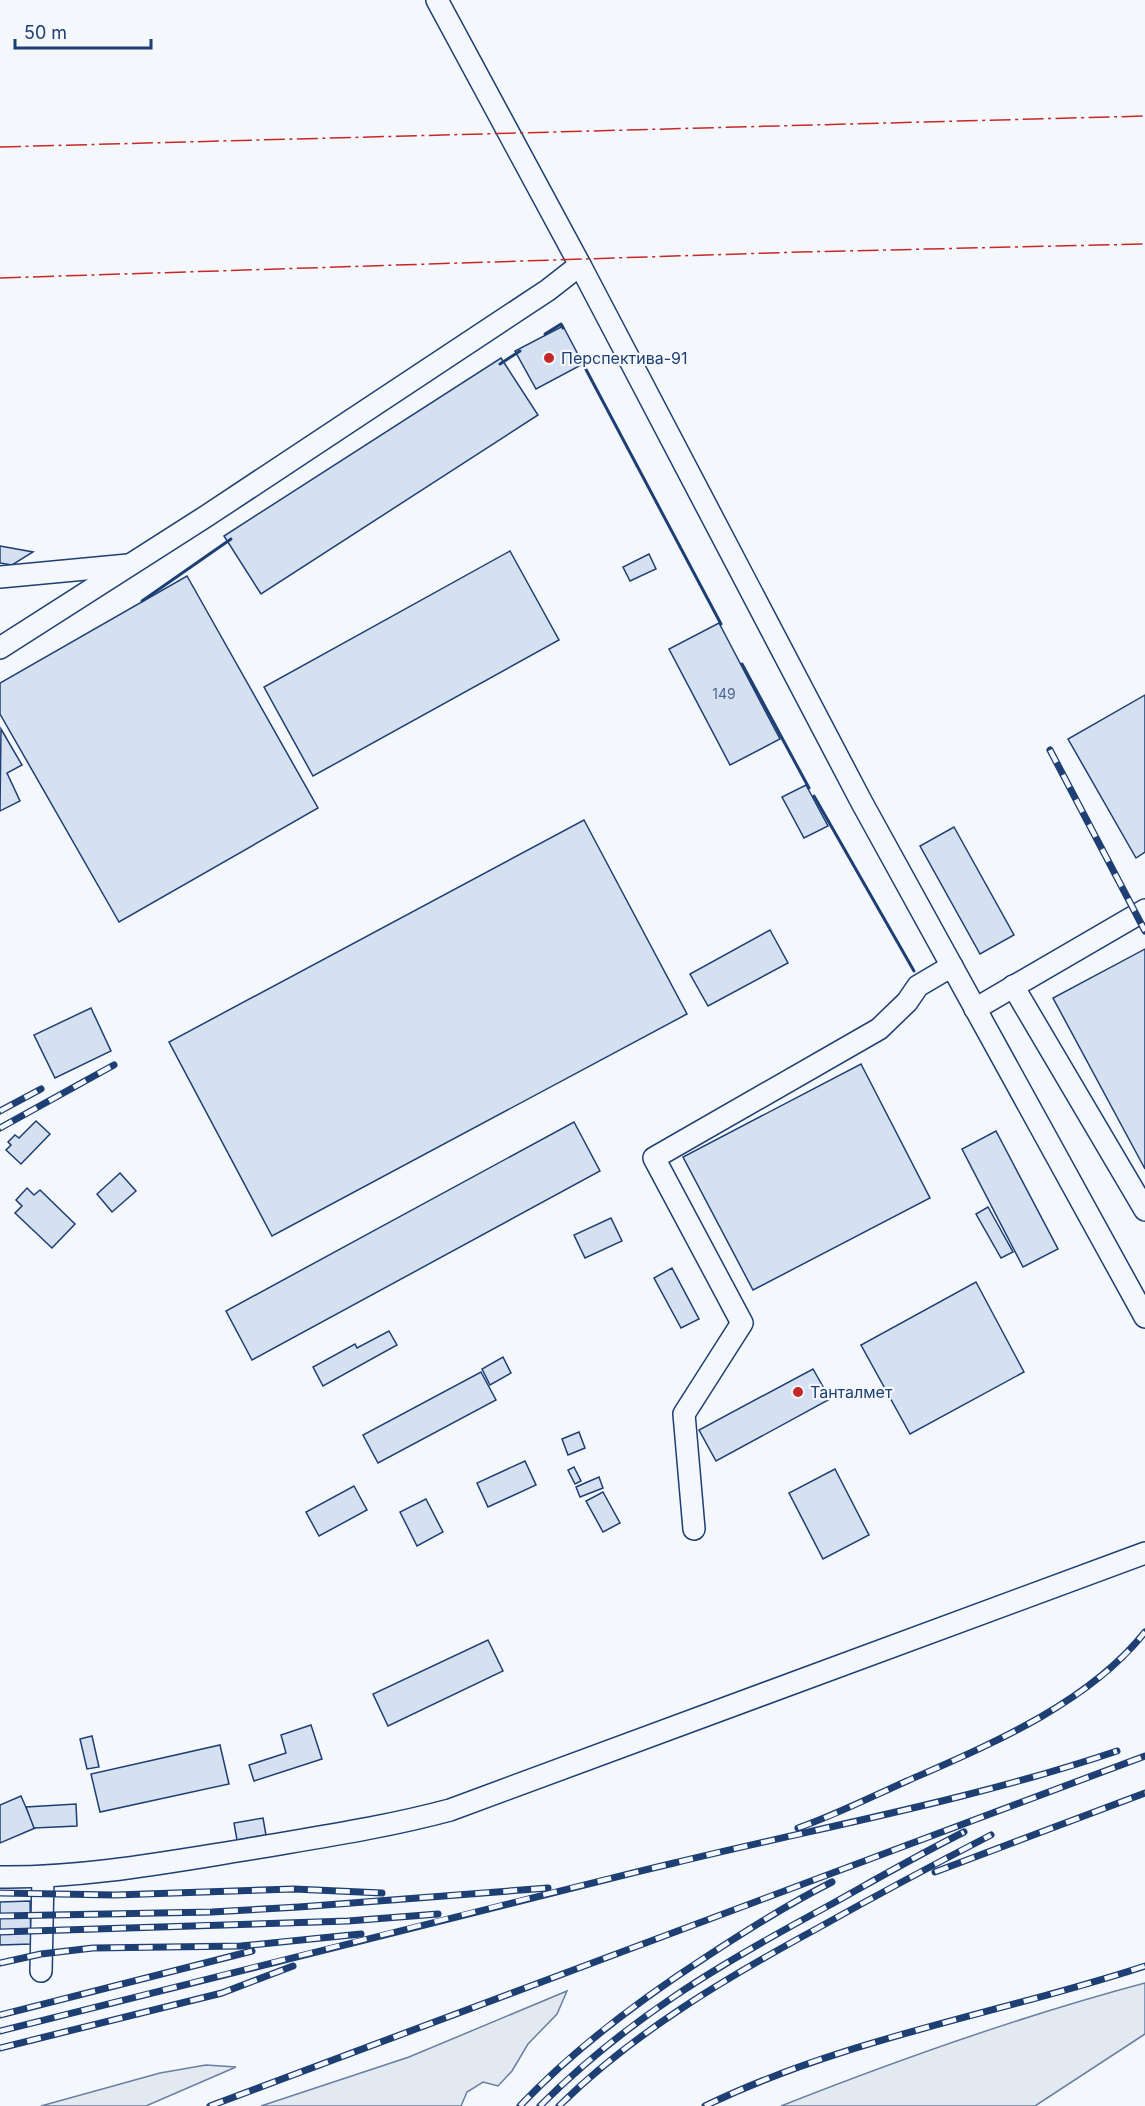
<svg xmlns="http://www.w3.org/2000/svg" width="1145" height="2106" viewBox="0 0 1145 2106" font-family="Inter,sans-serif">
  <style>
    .green { fill: #e3e9f0; stroke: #687fa3; stroke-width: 1.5 }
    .building { fill: #d5e0f0; stroke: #1d3f73; stroke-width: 1.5 }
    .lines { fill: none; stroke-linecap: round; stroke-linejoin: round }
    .minor-casing { stroke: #1d3f73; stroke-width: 24 }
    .minor { stroke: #f4f7fb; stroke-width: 21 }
    .rail-casing { stroke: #1d3f73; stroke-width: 7 }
    .rail { stroke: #f4f7fb; stroke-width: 4.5; stroke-dasharray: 14; stroke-linecap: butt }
    .wall { stroke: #1d3f73; stroke-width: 3 }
    .power { stroke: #c62828; stroke-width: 1.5; stroke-dasharray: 21 4.5 3 4.5; stroke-linecap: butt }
    .poi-dot { fill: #c62828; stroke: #f4f7fb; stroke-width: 2 }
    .labels { text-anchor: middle; stroke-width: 4.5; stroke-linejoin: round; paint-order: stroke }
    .number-label { font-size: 14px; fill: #4b6792 }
    .poi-label { font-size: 16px; fill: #1d3f73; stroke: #f4f7fb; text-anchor: start }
  </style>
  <rect width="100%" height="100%" fill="#f4f7fb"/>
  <g class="green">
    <path d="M1145 1983V2034L1035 2106H781C900 2059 1021 2016 1145 1983Z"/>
    <path d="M567 1991 557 2014 528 2044 512 2071 498 2086 483 2082 467 2092 461 2106H261L409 2057Z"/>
    <path d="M206 2065 236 2067 146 2106H41L160 2073Z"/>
  </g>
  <g class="building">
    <path d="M563 326 583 364 536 389 515 351Z"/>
    <path d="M501 358 538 415 261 594 224 536Z"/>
    <path d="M0 546 33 552 12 565 0 563Z"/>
    <path d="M510 551 559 640 313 776 264 687Z"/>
    <path d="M649 554 656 569 630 581 623 567Z"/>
    <path d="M187 576 318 808 119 922 0 714V683Z"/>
    <path d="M719 623 780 739 730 765 669 649Z"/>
    <path d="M1145 695V852L1136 858 1068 739Z"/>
    <path d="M1 729 22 765 7 773 20 801 0 811Z"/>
    <path d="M806 785 828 826 804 838 782 797Z"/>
    <path d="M584 820 687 1014 272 1236 169 1042Z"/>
    <path d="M954 827 1014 935 980 954 920 846Z"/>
    <path d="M770 930 788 963 708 1006 690 974Z"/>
    <path d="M1145 949V1169L1053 998Z"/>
    <path d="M91 1008 111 1051 55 1078 34 1035Z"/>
    <path d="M861 1064 930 1198 753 1290 683 1157Z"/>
    <path d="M36 1121 50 1134 21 1164 6 1150 11 1145 8 1142 15 1135 19 1138Z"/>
    <path d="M574 1122 600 1171 252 1360 226 1311Z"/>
    <path d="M996 1131 1058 1249 1023 1267 962 1149Z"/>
    <path d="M120 1173 136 1191 112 1212 97 1194Z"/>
    <path d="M27 1188 34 1195 40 1190 75 1224 52 1248 15 1213 22 1206 16 1200Z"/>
    <path d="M988 1207 1013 1252 1001 1258 976 1214Z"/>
    <path d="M611 1218 622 1241 585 1258 574 1235Z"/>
    <path d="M672 1268 699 1319 681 1328 654 1278Z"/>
    <path d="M976 1282 1024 1372 910 1434 861 1345Z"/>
    <path d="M389 1331 397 1345 323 1386 313 1367 355 1344 357 1348Z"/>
    <path d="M503 1357 511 1373 490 1385 482 1369Z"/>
    <path d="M813 1369 830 1399 716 1461 699 1430Z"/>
    <path d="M481 1372 496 1400 378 1463 363 1435Z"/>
    <path d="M579 1432 585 1448 568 1455 562 1439Z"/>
    <path d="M525 1461 536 1485 488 1507 477 1483Z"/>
    <path d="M574 1467 581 1481 575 1484 568 1470Z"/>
    <path d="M835 1469 869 1535 823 1559 789 1493Z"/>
    <path d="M599 1477 603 1488 580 1497 576 1487Z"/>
    <path d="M354 1486 367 1510 319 1536 306 1512Z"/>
    <path d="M603 1492 620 1523 603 1532 586 1501Z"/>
    <path d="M426 1499 443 1532 417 1546 400 1512Z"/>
    <path d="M488 1640 503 1671 388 1726 373 1694Z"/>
    <path d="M311 1725 322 1759 254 1781 249 1765 286 1753 281 1735Z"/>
    <path d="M92 1736 99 1767 87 1769 80 1739Z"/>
    <path d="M220 1745 229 1784 100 1812 91 1774Z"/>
    <path d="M21 1796 35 1828 0 1843V1805Z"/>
    <path d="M76 1804 77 1826 34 1828 26 1807Z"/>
    <path d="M263 1818 266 1835 237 1840 234 1823Z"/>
    <path d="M30 1901 31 1944 0 1945V1902Z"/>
  </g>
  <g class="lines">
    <g class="minor-casing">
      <g id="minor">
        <path d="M580 265 861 801 1145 1317"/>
        <path d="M0 577 128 565"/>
        <path d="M0 648 205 517 548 290 580 265 437 0"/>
        <path d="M1013 986 1145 1210"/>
        <path d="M975 1009 1145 910"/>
        <path d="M694 1529 684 1414 742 1323 654 1158 879 1029 907 1002 918 986 952 966"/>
        <path d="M0 1877C82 1878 163 1863 244 1850 313 1838 383 1828 450 1810L1145 1553"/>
        <path d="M41 1971 43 1877"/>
      </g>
    </g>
    <use href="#minor" class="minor"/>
    <g class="rail-casing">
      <g id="rail">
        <path d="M1050 750 1145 931"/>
        <path d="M0 1111 41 1089"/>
        <path d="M0 1128 114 1065"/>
        <path d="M798 1828C835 1815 871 1797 907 1781 989 1745 1088 1704 1145 1632"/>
        <path d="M935 1872 1145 1793"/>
        <path d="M0 1893 115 1895 294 1889 382 1893"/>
        <path d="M0 1916 212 1912 299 1907 548 1888"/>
        <path d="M0 1932 348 1921 438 1914"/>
        <path d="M0 1963 41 1954 93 1948 241 1946 361 1934"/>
        <path d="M0 2015 252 1951"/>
        <path d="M0 2031C225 1975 449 1917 674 1863 822 1827 972 1800 1117 1751"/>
        <path d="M0 2048 222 1993 293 1966"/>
        <path d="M210 2106 1145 1756"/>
        <path d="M520 2106C575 2048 638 2001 706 1957 747 1930 788 1904 832 1882"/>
        <path d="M540 2106C627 2019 720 1964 828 1906 873 1881 918 1855 964 1832"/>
        <path d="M559 2106C634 2032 726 1978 818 1928 875 1896 933 1865 991 1835"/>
        <path d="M705 2106C845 2038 999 2014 1145 1966"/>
      </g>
    </g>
    <use href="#rail" class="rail"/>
    <g class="wall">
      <path d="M545 334 561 324 563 328"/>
      <path d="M582 362 721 624"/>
      <path d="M500 364 520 351"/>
      <path d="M142 601 231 539"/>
      <path d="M742 664 809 788"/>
      <path d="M814 796 914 971"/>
    </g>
    <g class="power">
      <path d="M0 147 1145 116"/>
      <path d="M0 278 799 252 1145 244"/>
    </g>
  </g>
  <g class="poi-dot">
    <circle cx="549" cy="358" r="6"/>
    <circle cx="798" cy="1392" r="6"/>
  </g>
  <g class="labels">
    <g class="number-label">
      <text x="724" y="699">149</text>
    </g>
    <g class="poi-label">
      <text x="561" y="364">Перспектива-91</text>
      <text x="810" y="1398">Танталмет</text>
    </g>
  </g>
  <path d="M15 39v9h136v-9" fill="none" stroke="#1d3f73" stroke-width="3"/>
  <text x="24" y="39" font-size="18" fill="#1d3f73" stroke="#f4f7fb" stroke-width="4.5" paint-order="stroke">50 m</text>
</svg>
